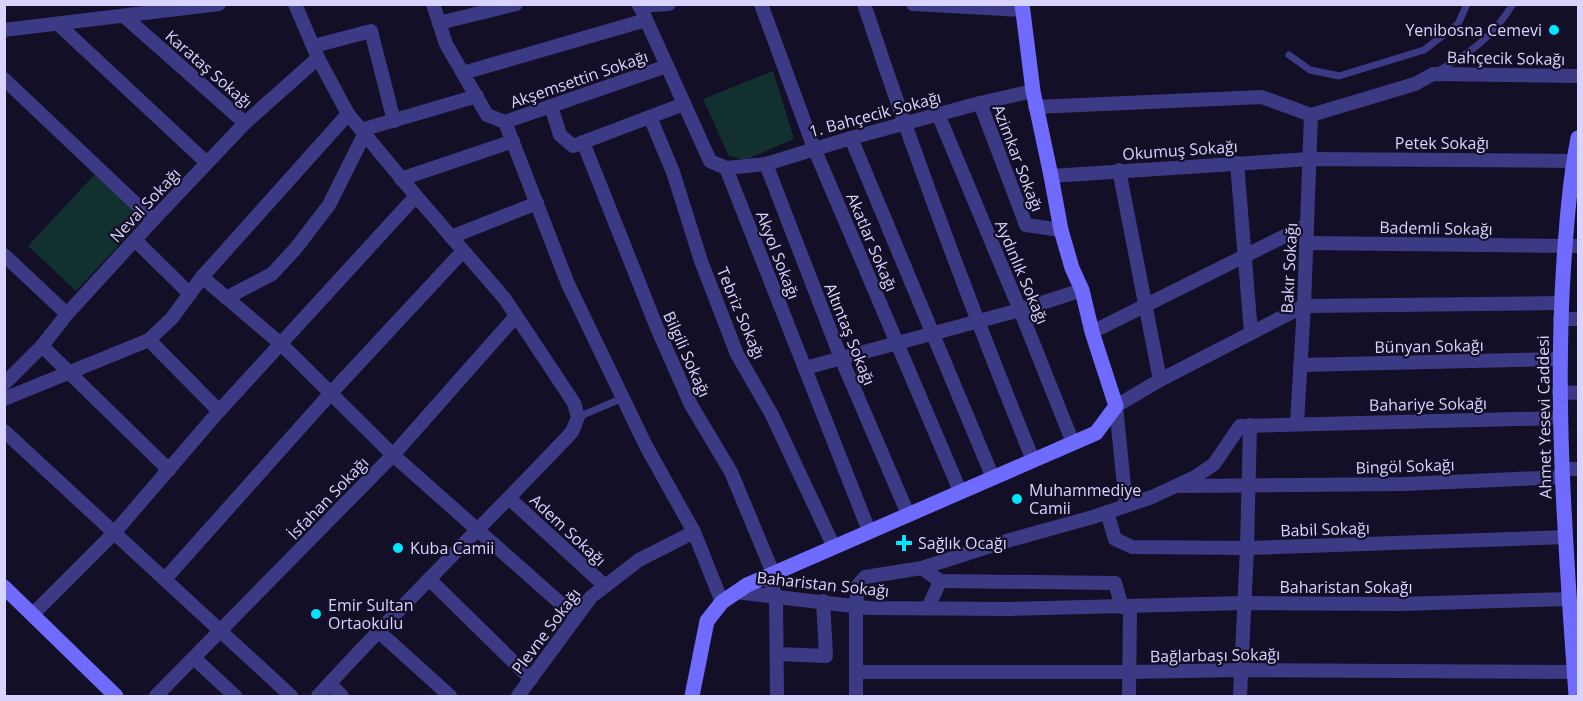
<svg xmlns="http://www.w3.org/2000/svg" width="1583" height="701" viewBox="0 0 1583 701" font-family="'Open Sans',sans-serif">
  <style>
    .green { fill: #12302f }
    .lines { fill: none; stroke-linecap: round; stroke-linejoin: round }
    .lane { stroke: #3d3a85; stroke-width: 7 }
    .street { stroke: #3d3a85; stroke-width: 14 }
    .secondary { stroke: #6f6bff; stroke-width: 15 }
    .poi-dot { fill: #00e5ff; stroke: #130f26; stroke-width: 2 }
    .labels { text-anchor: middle; stroke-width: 4.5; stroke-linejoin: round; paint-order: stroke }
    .poi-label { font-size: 16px; fill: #d9d4ff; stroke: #130f26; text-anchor: start }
    .street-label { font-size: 16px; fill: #d9d4ff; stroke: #130f26 }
  </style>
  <rect width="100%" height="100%" fill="#130f26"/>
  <g class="green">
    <path d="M773 71 794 139 745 160 729 156 703 99Z"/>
    <path d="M96 173 144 218 76 291 28 246Z"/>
  </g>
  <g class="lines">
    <g class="lane">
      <path d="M1289 55 1310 70 1339 76 1424 50 1458 24 1467 4"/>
      <path d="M1438 71C1471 52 1492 38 1513 4"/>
      <path d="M578 417 623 398"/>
    </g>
    <g class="street">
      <path d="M295 4 318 58 348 114 416 196 505 299 574 403 578 417 572 432C488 521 400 606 318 696"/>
      <path d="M433 4 446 44 487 115 505 122 667 66"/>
      <path d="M639 4 710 161 726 168 869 531"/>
      <path d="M761 4 814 148 960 491"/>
      <path d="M864 4C915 158 972 310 1033 460"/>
      <path d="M913 4 1023 10"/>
      <path d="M639 6 669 4"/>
      <path d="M124 16 245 123"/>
      <path d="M439 23 516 4"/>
      <path d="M58 24 207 163"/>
      <path d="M4 30 219 4"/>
      <path d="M314 46 371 31 394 121"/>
      <path d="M463 73 646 20"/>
      <path d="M4 79 153 220"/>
      <path d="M980 103 1026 225 1061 230"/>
      <path d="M551 106 560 135 573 146 684 104"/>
      <path d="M1035 107 1262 97 1311 115 1415 84 1433 74 1578 76"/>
      <path d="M938 114 1020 310 1073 443"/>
      <path d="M650 117 673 172 701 261 737 354 772 415 834 547"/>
      <path d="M505 122 568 284 646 446 694 532 722 602"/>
      <path d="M361 130 477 96"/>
      <path d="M851 138 993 478"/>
      <path d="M583 142 657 328 691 405 731 472 773 573"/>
      <path d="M1237 163 1251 333"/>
      <path d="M766 164 841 358 908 514"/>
      <path d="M726 168 766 164 851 138 980 103 1033 91"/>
      <path d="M1119 170 1160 380"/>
      <path d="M1051 176 1310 159 1578 161"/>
      <path d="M401 179 513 141"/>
      <path d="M451 237 537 203"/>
      <path d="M135 240 190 294"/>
      <path d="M1306 243 1578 246"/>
      <path d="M4 255 67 314"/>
      <path d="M202 277 281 344 393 455 576 617"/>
      <path d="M226 298 272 274 296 248 329 205 364 135"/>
      <path d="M1560 319H1578"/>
      <path d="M1092 332 1307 225"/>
      <path d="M149 340 219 411"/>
      <path d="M42 346 169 470"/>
      <path d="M1300 365 1559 359"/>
      <path d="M805 368 1020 310 1082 290"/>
      <path d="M4 384 42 346 67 314 153 220 245 123 318 58"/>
      <path d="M1559 392 1578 393"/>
      <path d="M4 399 149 340 172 318 202 277 348 114"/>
      <path d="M1297 423 1304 306 1311 115"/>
      <path d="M4 431 291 696"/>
      <path d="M1562 469H1578"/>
      <path d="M1181 486 1404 484 1563 477"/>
      <path d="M509 498 605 586"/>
      <path d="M1126 506 1116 406 1160 380 1304 306 1561 303"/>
      <path d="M1107 512 1115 539 1132 547 1247 548 1566 537"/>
      <path d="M922 568 940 581 1115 583 1122 607"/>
      <path d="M768 575 776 597 777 696"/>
      <path d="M165 579 331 393 463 251"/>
      <path d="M429 579 531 679"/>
      <path d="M736 592 869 608 1011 609 1244 603 1400 604 1570 599"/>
      <path d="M928 608 940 581"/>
      <path d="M33 614 114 533 219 411 416 196"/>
      <path d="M378 631 450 696"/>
      <path d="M778 654 826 656 823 601"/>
      <path d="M194 658 235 696"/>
      <path d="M856 672H1130L1240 670 1574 672"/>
      <path d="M330 684 342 696"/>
      <path d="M156 696 393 455 516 316"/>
      <path d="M518 696 591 597 639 560 694 532"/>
      <path d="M856 696V606L858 585 865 577 922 568 1003 542 1093 517 1152 497 1195 477 1214 464 1240 426 1560 418"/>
      <path d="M1129 696 1130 607"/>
      <path d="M1240 696 1247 548 1250 425"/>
    </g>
    <g class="secondary">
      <path d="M4 587 116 696"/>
      <path d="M692 696 707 621 722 602 747 585 1096 433 1116 406 1092 332 1082 290 1072 268 1061 230 1051 176 1033 91 1022 4"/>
      <path d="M1576 696C1566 551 1554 405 1564 260 1567 219 1570 179 1578 138"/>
    </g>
  </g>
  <g class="poi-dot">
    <circle cx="1554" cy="30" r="6"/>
    <circle cx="1017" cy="499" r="6"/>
    <path d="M901 534h6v6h6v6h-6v6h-6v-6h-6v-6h6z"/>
    <circle cx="398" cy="548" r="6"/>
    <circle cx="316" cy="614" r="6"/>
  </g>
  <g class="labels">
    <g class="poi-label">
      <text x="1542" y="36" text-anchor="end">Yenibosna Cemevi</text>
      <text x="1029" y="496">Muhammediye<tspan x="1029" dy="18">Camii</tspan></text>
      <text x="918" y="549">Sağlık Ocağı</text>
      <text x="410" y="554">Kuba Camii</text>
      <text x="328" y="611">Emir Sultan<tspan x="328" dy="18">Ortaokulu</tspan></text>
    </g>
    <g class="street-label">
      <text transform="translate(1506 58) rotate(1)" y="6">Bahçecik Sokağı</text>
      <text transform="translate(209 69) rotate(41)" y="6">Karataş Sokağı</text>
      <text transform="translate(579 79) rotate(-19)" y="6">Akşemsettin Sokağı</text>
      <text transform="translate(875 114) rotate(-15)" y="6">1. Bahçecik Sokağı</text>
      <text x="1442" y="149">Petek Sokağı</text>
      <text transform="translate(1180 150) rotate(-4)" y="6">Okumuş Sokağı</text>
      <text transform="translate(1018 158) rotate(69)" y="6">Azimkar Sokağı</text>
      <text transform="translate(145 205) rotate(-47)" y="6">Neval Sokağı</text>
      <text transform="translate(1436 228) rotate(1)" y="6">Bademli Sokağı</text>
      <text transform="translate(872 242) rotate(67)" y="6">Akatlar Sokağı</text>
      <text transform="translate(778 255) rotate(69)" y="6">Akyol Sokağı</text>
      <text transform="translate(1289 268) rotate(-87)" y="6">Bakır Sokağı</text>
      <text transform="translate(1022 272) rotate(67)" y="6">Aydınlık Sokağı</text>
      <text transform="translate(741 313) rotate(67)" y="6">Tebriz Sokağı</text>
      <text transform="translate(850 334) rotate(68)" y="6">Altıntaş Sokağı</text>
      <text transform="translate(1429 346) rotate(-1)" y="6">Bünyan Sokağı</text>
      <text transform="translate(687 354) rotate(66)" y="6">Bilgili Sokağı</text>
      <text transform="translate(1428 404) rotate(-1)" y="6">Bahariye Sokağı</text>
      <text transform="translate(1544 417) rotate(-91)" y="6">Ahmet Yesevi Caddesi</text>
      <text transform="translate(1405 466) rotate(-2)" y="6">Bingöl Sokağı</text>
      <text transform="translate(328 498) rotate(-46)" y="6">İsfahan Sokağı</text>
      <text transform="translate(1325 529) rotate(-2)" y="6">Babil Sokağı</text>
      <text transform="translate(568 530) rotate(43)" y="6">Adem Sokağı</text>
      <text transform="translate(823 584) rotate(6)" y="6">Baharistan Sokağı</text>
      <text x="1346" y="593">Baharistan Sokağı</text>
      <text transform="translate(546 631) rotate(-53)" y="6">Plevne Sokağı</text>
      <text transform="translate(1215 655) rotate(-1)" y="6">Bağlarbaşı Sokağı</text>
    </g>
  </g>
  <rect width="1583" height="701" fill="none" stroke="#d9d4ff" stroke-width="12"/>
</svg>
